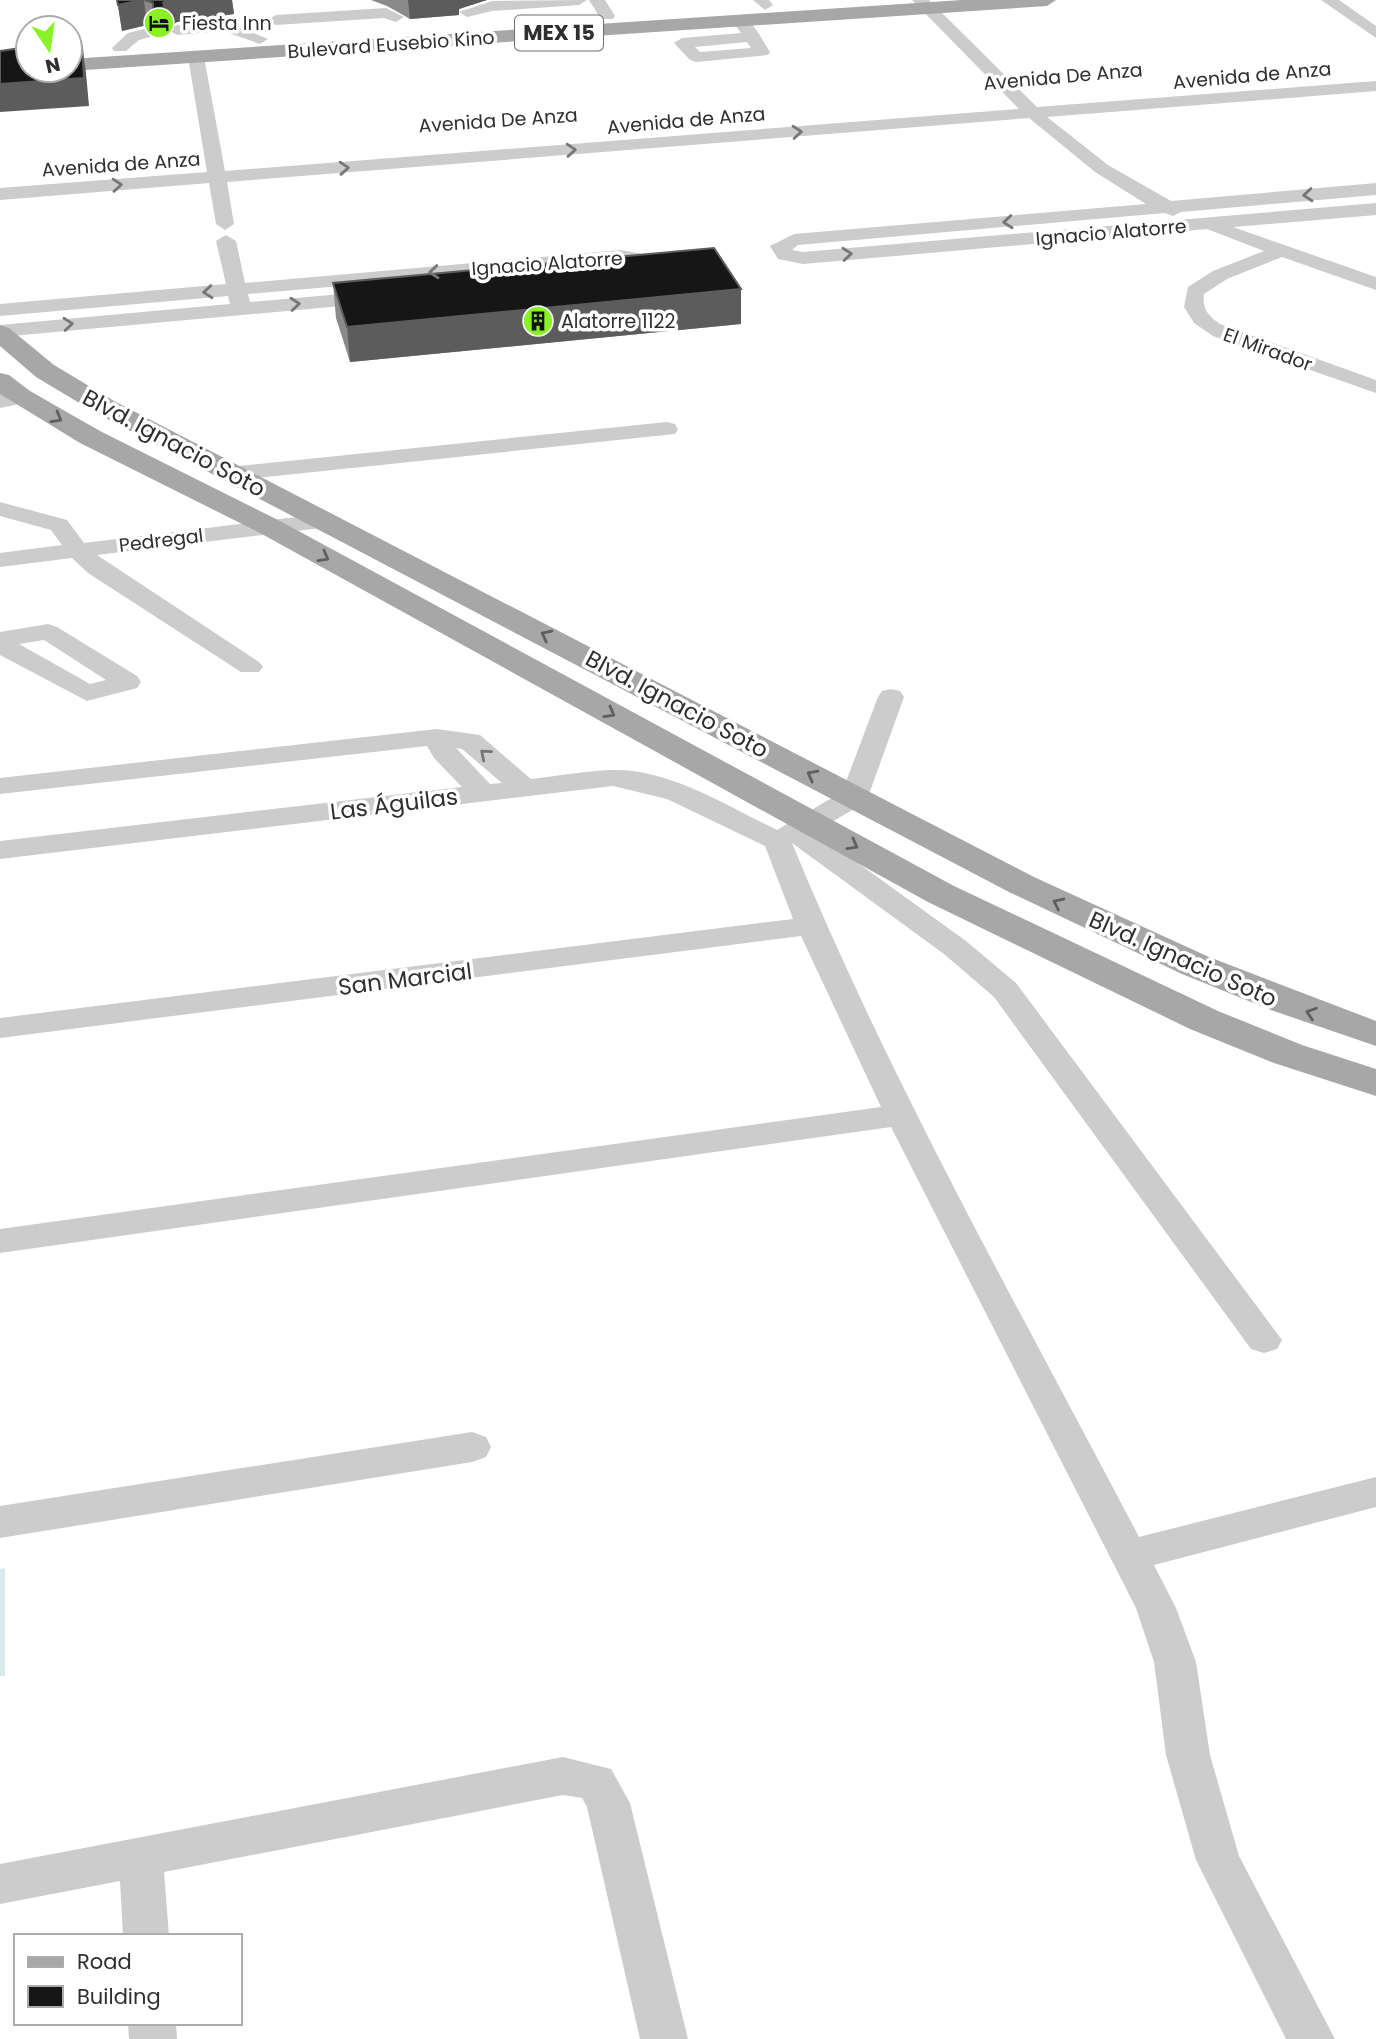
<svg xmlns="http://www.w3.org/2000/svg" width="1376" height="2039" viewBox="0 0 1376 2039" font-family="Poppins,sans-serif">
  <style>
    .green { fill: #d9eaea }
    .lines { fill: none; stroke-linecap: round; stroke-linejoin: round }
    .minor { fill: #ccc; fill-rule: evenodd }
    .major { fill: #a7a7a7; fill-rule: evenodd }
    .wall { fill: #8a8a8a }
    .shaded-wall { fill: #5c5c5c }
    .building { fill: #161616; stroke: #5c5c5c; stroke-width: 2 }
    .oneway { stroke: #767676 }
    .oneway2 { stroke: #5f5f5f }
    .labels { text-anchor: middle; stroke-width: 7; stroke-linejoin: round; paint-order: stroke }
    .far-poi-label { font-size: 19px; fill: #2f2f2f; stroke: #fff; text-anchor: start }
    .far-street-label { font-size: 19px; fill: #2f2f2f; stroke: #fff }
    .shield { fill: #fff; stroke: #6d6d6d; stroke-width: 2 }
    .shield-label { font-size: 21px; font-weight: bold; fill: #2f2f2f }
    .street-label { font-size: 23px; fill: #2f2f2f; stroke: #fff }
  </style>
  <rect width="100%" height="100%" fill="#fff"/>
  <path class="green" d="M5 1568V1676H0V1569Z"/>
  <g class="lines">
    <g class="minor">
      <path d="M587 0 579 5 492 11 467 17 459 12 492 1Z"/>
      <path d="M589 0H605L615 16 613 19H601Z"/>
      <path d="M753 0H769L773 5 765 10Z"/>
      <path d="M912 0H929L1037 107 1376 81V91L1047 117 1108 165 1171 201 1376 183V195L1181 212 1173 216 1165 213 798 245 792 250 803 252 1376 203V215L1233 227 1376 277V290L1282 257 1227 279 1204 294C1202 309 1208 316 1220 324L1376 380V393L1213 336 1194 323 1184 307 1188 287 1213 271 1264 251 1207 229 803 264 778 259 770 246 794 234 1146 204 1095 172 1029 118 227 182 234 224 225 230 216 224 209 183 0 200V188L207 172 188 57 196 52 204 57 225 171 1019 109Z"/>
      <path d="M1321 0H1339L1376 26V38Z"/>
      <path d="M386 8 404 17 396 22 384 18 276 25 268 20 276 15Z"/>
      <path d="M740 16C753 20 763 41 770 52L768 55 696 62 690 60 674 43 682 38 741 33 732 21ZM747 42 751 48 700 52 695 47Z"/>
      <path d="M224 21 268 39 260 44 223 31 177 35 169 30 177 25Z"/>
      <path d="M148 28 154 30V36L139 40 126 51H114L112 48 128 33Z"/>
      <path d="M226 235 236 241 245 283 621 250 648 255 657 268 636 279 626 273 636 265 621 262 248 294 250 302 375 291 385 297 375 303 0 337V325L230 304 228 296 0 316V304L226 284 216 241Z"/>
      <path d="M21 391 29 392 32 397 29 402 0 408V394Z"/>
      <path d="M667 422 675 424 678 429 675 434 229 481 218 474 229 467Z"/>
      <path d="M0 502 67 520 84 543 321 514 329 516 333 521 329 526 321 528 97 555 259 662 263 667 259 672H241L88 573 72 558 0 567V553L62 545 51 530 0 516Z"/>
      <path d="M48 624 57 627 137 676 141 682 137 688 87 701 0 655V632ZM44 640 106 680 90 684 19 644Z"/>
      <path d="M891 689 900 691 904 697 868 797 864 803 815 832 966 941 1016 983 1282 1340 1277 1349 1264 1353 1251 1349 994 997 944 954 792 843C890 1082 1019 1308 1139 1537L1376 1477V1507L1154 1565 1176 1608 1196 1662 1210 1755 1239 1856 1335 2039H1286L1196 1860 1166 1755 1154 1662 1136 1608 891 1127 0 1253V1229L881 1107 801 936 0 1038V1018L793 919 765 846 667 799 613 786 0 859V841L462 787 434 758 427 746 0 794V778L437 729 480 735 531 779C558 776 585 771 611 770 669 768 727 806 777 830L842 792 878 697 882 691ZM456 748 462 749 502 783 490 784Z"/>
      <path d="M472 1432 486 1437 491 1447 486 1457 472 1462 0 1538V1506Z"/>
      <path d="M563 1757 611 1769 630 1803 688 2039H640L587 1807 582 1798 563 1795 164 1872 169 1936H123L120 1881 0 1904V1864Z"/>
      <path d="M128 2023H176L177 2039H129Z"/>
    </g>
    <g class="major">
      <path d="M962 0H1056L1047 6 70 71 66 70H70V59Z"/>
      <path d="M0 325 9 328 54 365 114 401 1034 877 1209 957 1376 1021V1046L1271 1010 1182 974 1009 892 96 413 36 377 0 346Z"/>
      <path d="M0 373 9 375 30 391 100 431 280 521 954 886 1218 1011 1302 1045 1376 1069V1096L1274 1063 1190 1029 928 902 260 533 80 443 0 394Z"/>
    </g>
  </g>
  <g class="wall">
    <path d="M117 0H232L234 14 177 22 168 28 169 33 157 34 156 28 147 25 122 31Z"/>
    <path d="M371 0H487L459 9V15L410 19 387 6Z"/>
    <path d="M333 283 741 324 350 362 336 318Z"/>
  </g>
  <g class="shaded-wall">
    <path d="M144 0 147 25 122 31 118 5Z"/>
    <path d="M168 0H232L234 14 177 22 168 28 169 33 157 34 153 9Z"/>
    <path d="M408 0H487L459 9V15L410 19Z"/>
    <path d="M82 46 86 73 89 106 0 112V84Z"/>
    <path d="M741 289V324L350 362 347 327Z"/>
  </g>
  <g class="building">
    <path d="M117 0H142L118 5Z"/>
    <path d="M145 0H168L163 3 165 7 153 9V3Z"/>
    <path d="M70 46H82L84 78 0 84V51L28 47V70H70Z"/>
    <path d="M714 248 741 289 347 327 333 283Z"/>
  </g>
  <defs><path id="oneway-chevron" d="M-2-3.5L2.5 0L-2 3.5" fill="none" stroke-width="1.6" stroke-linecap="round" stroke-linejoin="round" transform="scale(1.75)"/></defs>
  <g class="oneway">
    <use href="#oneway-chevron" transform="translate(797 132) rotate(-5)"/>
    <use href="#oneway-chevron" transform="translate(571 150) rotate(-4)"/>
    <use href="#oneway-chevron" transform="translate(344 168) rotate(-4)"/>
    <use href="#oneway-chevron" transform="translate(117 185) rotate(-4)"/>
    <use href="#oneway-chevron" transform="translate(1308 195) rotate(175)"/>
    <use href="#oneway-chevron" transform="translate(1008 222) rotate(175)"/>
    <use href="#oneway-chevron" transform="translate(847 254) rotate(-5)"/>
    <use href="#oneway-chevron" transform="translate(434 272) rotate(175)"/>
    <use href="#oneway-chevron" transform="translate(208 292) rotate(175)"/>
    <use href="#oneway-chevron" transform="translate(295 304) rotate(-5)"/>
    <use href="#oneway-chevron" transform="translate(68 324) rotate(-5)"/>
    <use href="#oneway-chevron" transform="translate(485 754) rotate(-140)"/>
  </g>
  <g class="oneway2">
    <use href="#oneway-chevron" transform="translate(57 418) rotate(30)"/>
    <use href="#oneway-chevron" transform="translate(324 557) rotate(29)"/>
    <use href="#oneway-chevron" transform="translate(546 635) rotate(-153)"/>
    <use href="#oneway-chevron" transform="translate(610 713) rotate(29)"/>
    <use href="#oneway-chevron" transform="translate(812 775) rotate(-152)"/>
    <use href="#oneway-chevron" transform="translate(853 845) rotate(29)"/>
    <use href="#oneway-chevron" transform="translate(1058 903) rotate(-154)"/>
    <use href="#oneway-chevron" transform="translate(1311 1013) rotate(-162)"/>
  </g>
  <defs>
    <g id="hotel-disc" transform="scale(1.575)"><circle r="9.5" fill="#88f226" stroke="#fff"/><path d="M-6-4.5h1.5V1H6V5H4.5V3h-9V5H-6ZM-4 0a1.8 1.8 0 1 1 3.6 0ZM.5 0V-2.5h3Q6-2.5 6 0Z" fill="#111"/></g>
    <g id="building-disc" transform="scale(1.575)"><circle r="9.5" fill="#88f226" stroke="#fff"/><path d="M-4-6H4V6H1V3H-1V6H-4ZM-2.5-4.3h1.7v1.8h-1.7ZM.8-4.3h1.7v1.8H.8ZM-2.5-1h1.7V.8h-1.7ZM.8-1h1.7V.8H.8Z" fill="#111"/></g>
  </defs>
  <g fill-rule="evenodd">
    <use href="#hotel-disc" x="159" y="23"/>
    <use href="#building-disc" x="538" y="321"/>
  </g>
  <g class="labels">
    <g class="far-poi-label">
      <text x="182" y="30">Fiesta Inn</text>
      <text x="561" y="328">Alatorre 1122</text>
    </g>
    <g class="far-street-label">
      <text transform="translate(391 44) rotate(-4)" y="7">Bulevard Eusebio Kino</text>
      <text transform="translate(1252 75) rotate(-5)" y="7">Avenida de Anza</text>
      <text transform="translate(1063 76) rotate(-5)" y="7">Avenida De Anza</text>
      <text transform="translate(498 120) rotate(-4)" y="7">Avenida De Anza</text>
      <text transform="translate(686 120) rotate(-5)" y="7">Avenida de Anza</text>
      <text transform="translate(121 164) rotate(-4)" y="7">Avenida de Anza</text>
      <text transform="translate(1111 232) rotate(-5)" y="7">Ignacio Alatorre</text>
      <text transform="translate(547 263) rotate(-4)" y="7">Ignacio Alatorre</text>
      <text transform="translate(1268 349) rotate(20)" y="7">El Mirador</text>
      <text transform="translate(161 540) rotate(-7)" y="7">Pedregal</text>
    </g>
    <rect class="shield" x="515" y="15.5" width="88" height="35" rx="5"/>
    <g class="shield-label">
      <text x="559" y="40">MEX 15</text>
    </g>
    <g class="street-label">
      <text transform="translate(174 443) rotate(28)" y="8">Blvd. Ignacio Soto</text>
      <text transform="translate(677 704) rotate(28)" y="8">Blvd. Ignacio Soto</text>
      <text transform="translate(394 804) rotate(-7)" y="8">Las Águilas</text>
      <text transform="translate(1183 959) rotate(24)" y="8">Blvd. Ignacio Soto</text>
      <text transform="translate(405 979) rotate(-7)" y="8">San Marcial</text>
    </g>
  </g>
  <rect x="14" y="1934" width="228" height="91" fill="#ffffff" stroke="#acacac" stroke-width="2"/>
  <rect x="28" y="1957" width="35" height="10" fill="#a7a7a7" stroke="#acacac" stroke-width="2"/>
  <text x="77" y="1969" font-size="21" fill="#2f2f2f">Road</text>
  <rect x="28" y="1986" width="35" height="21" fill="#161616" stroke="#acacac" stroke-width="2"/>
  <text x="77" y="2004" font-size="21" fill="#2f2f2f">Building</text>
  <g transform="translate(49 49) rotate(167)"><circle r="33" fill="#ffffff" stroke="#acacac" stroke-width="2"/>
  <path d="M0-5L12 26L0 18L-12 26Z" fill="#88f226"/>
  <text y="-10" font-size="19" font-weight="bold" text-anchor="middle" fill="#2f2f2f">N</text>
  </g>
</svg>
